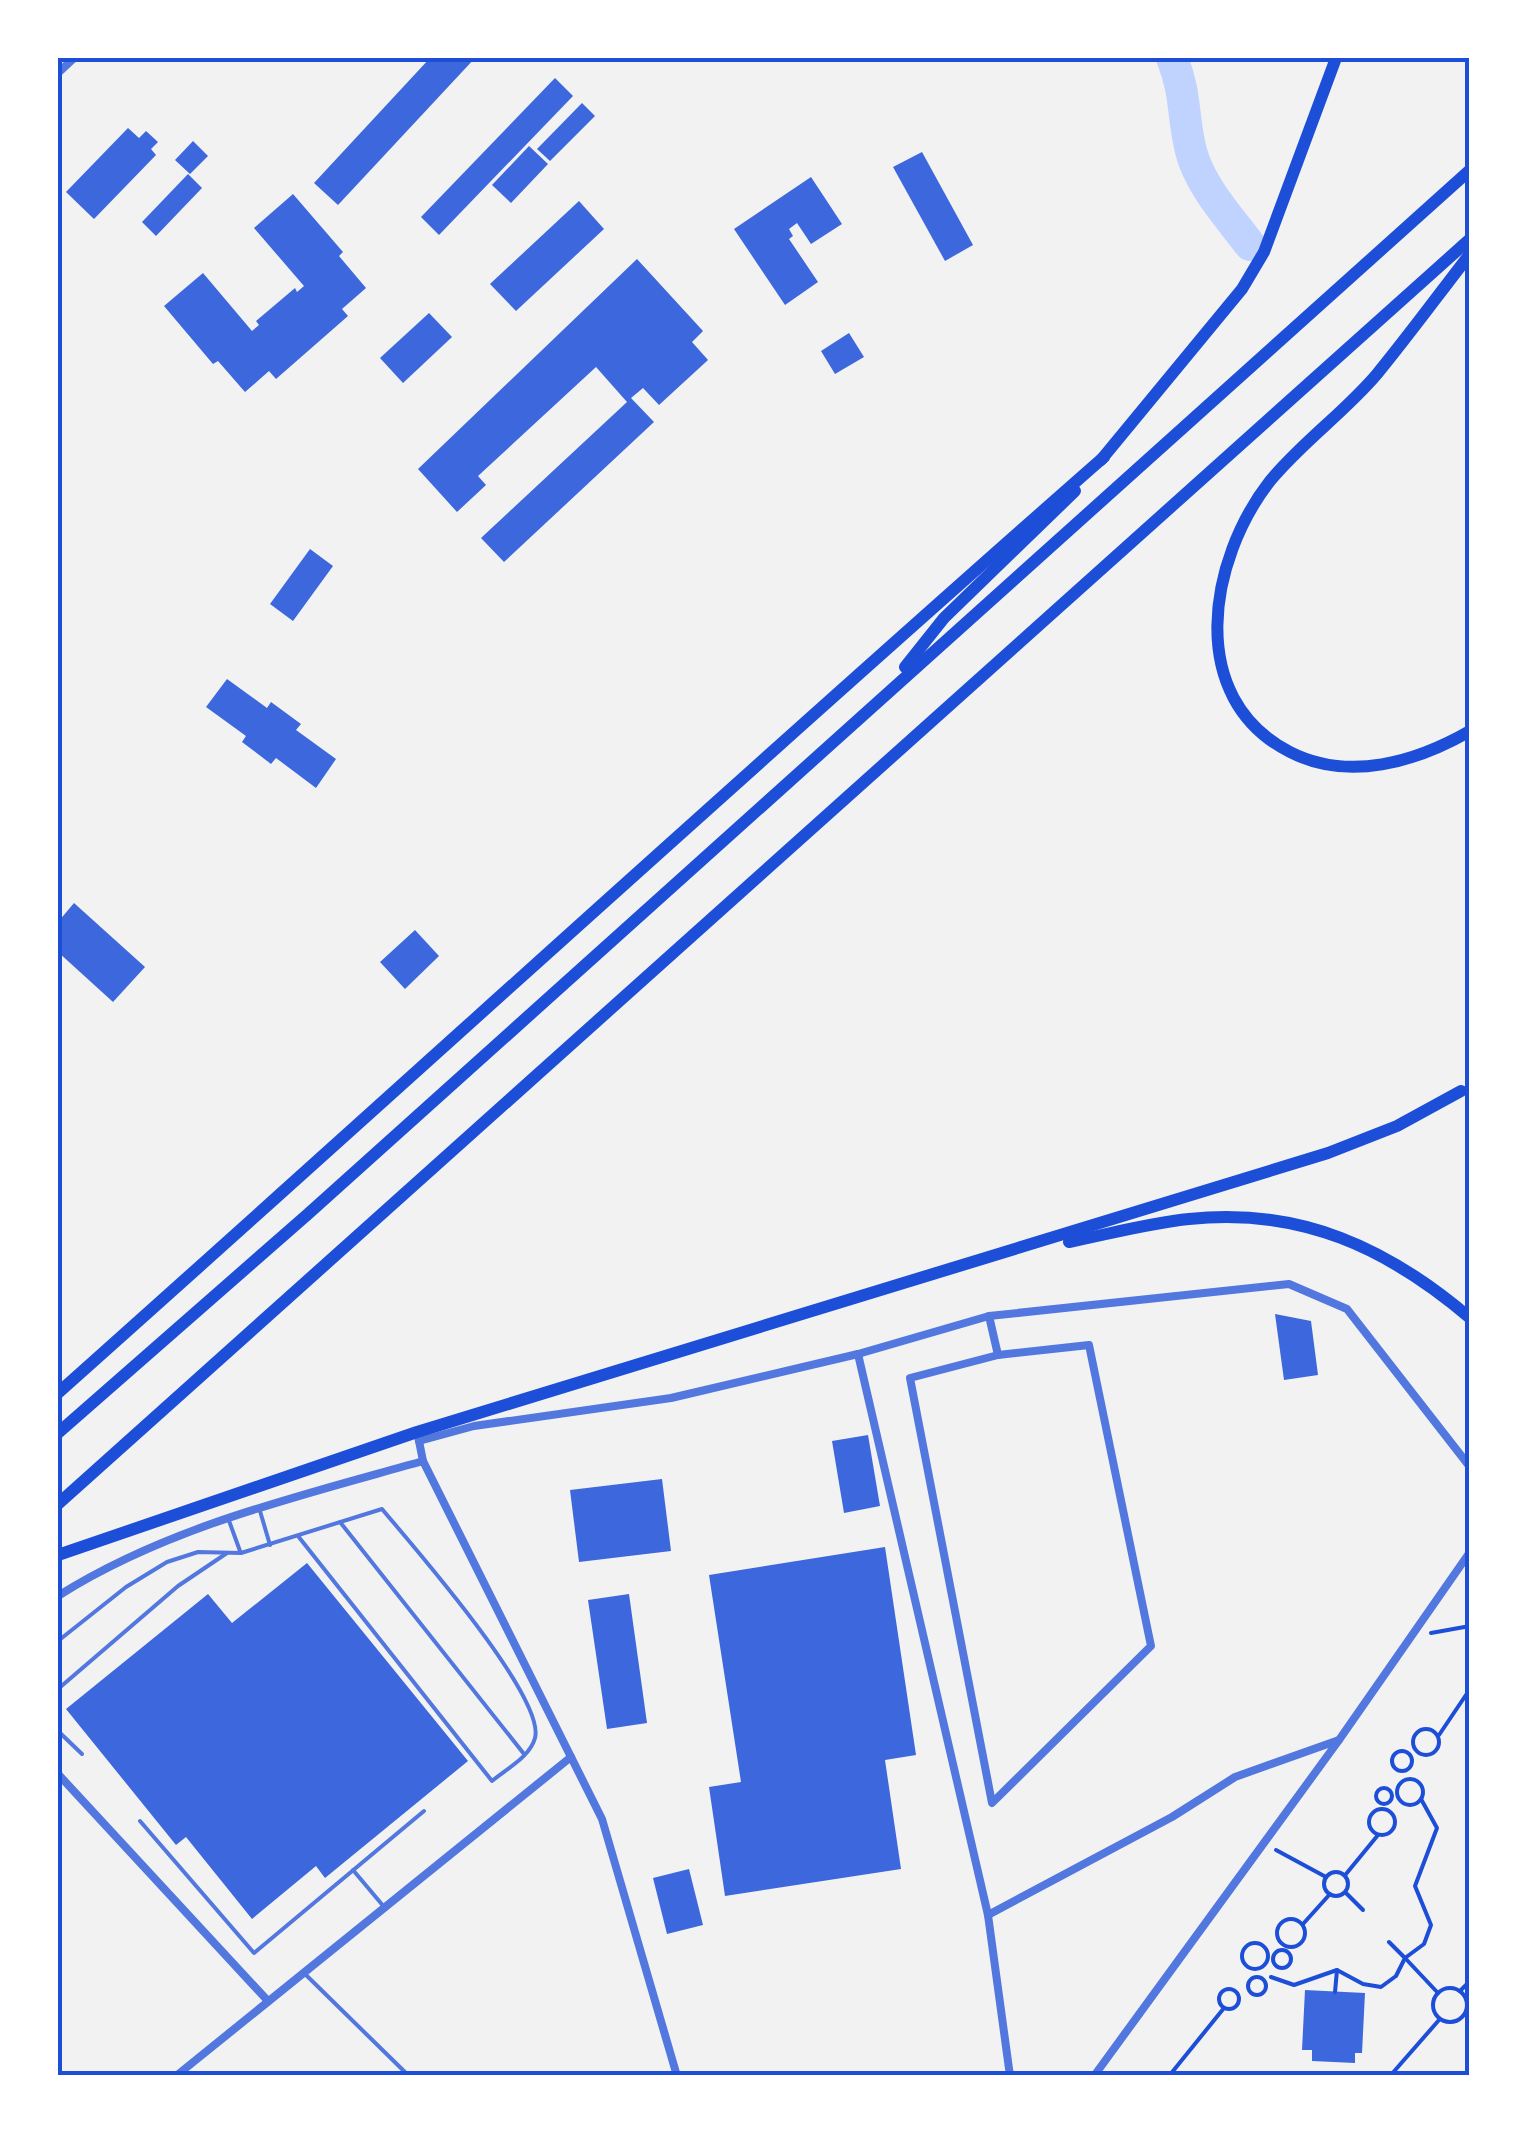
<svg xmlns="http://www.w3.org/2000/svg" width="1527" height="2133" viewBox="0 0 1527 2133" font-family="'Exo 2',sans-serif">
  <style>
    .lines { fill: none; stroke-linecap: round; stroke-linejoin: round }
    .river { stroke: #bfd3fe; stroke-width: 32 }
    .building { fill: #3d67dc }
    .path { stroke: #1d4ed8; stroke-width: 4 }
    .service { stroke: #5277de; stroke-width: 4 }
    .minor { stroke: #5277de; stroke-width: 8 }
    .trunk { stroke: #1d4ed8; stroke-width: 12 }
    .neatline { fill: none; stroke: #1d4ed8; stroke-width: 4 }
  </style>
  <rect width="100%" height="100%" fill="#f2f2f2"/>
  <g class="lines">
    <path class="river" d="M1172 58C1187 96 1182 116 1191 151 1200 186 1229 217 1250 245"/>
  </g>
  <g class="building">
    <path d="M430 58H475L338 205 314 183Z"/>
    <path d="M555 78 573 96 439 235 421 217Z"/>
    <path d="M582 103 595 116 550 161 537 149Z"/>
    <path d="M128 128 139 138 146 131 158 142 151 149 156 155 94 219 66 192Z"/>
    <path d="M193 141 208 156 190 174 175 160Z"/>
    <path d="M529 146 548 164 511 203 492 185Z"/>
    <path d="M922 152 973 245 945 261 893 167Z"/>
    <path d="M188 174 202 188 156 236 142 222Z"/>
    <path d="M811 177 842 224 811 244 797 223 789 229 793 236 789 239 818 282 785 305 734 229Z"/>
    <path d="M293 194 343 252 339 256 366 288 342 309 348 316 276 379 269 371 245 392 218 361 213 364 164 306 203 273 252 331 259 325 256 321 295 288 297 292 304 286 254 228Z"/>
    <path d="M579 201 604 229 516 311 490 284Z"/>
    <path d="M637 259 703 331 692 342 708 360 659 405 643 388 631 398 654 422 504 562 481 538 627 402 596 367 478 476 486 485 457 512 418 469Z"/>
    <path d="M429 313 452 337 403 383 380 358Z"/>
    <path d="M849 333 864 357 835 374 821 351Z"/>
    <path d="M310 549 333 566 293 621 270 604Z"/>
    <path d="M227 679 267 708 271 702 301 724 296 730 336 759 316 788 276 758 271 764 242 742 246 736 206 707Z"/>
    <path d="M74 903 145 967 113 1002 58 952V922Z"/>
    <path d="M415 930 439 956 405 989 380 962Z"/>
    <path d="M1275 1314 1311 1321 1318 1375 1284 1380Z"/>
    <path d="M868 1435 880 1506 844 1513 832 1441Z"/>
    <path d="M662 1479 671 1551 579 1562 570 1490Z"/>
    <path d="M885 1547 916 1755 885 1760 901 1869 725 1896 709 1787 741 1782 709 1575Z"/>
    <path d="M307 1563 468 1761 325 1878 316 1866 252 1919 186 1837 176 1845 66 1709 208 1594 232 1623Z"/>
    <path d="M629 1594 647 1723 607 1729 588 1600Z"/>
    <path d="M689 1869 703 1925 667 1934 653 1878Z"/>
    <path d="M1305 1990 1365 1993 1362 2053H1355V2063L1312 2061V2050H1302Z"/>
  </g>
  <g class="lines">
    <g class="path">
      <path d="M1431 1633 1470 1626"/>
      <circle cx="1426" cy="1742" r="13"/>
      <path d="M1439 1735 1470 1689"/>
      <circle cx="1402" cy="1761" r="10"/>
      <circle cx="1410" cy="1792" r="13"/>
      <circle cx="1384" cy="1796" r="8"/>
      <path d="M1421 1799 1437 1828 1415 1886 1431 1925 1424 1944 1405 1958 1438 1993"/>
      <circle cx="1382" cy="1822" r="13"/>
      <path d="M1276 1850 1326 1877"/>
      <circle cx="1336" cy="1884" r="12"/>
      <path d="M1346 1874 1378 1835"/>
      <path d="M1346 1893 1363 1910"/>
      <circle cx="1291" cy="1933" r="14"/>
      <path d="M1303 1924 1330 1894"/>
      <circle cx="1255" cy="1956" r="13"/>
      <circle cx="1282" cy="1959" r="9"/>
      <circle cx="1257" cy="1986" r="9"/>
      <path d="M1271 1977 1294 1985 1337 1970 1363 1984 1381 1987 1396 1976 1405 1958 1389 1942"/>
      <circle cx="1450" cy="2005" r="17"/>
      <circle cx="1229" cy="1999" r="10"/>
      <path d="M1460 1991 1470 1981"/>
      <path d="M1335 1992 1337 1970"/>
      <path d="M1169 2076 1224 2008"/>
      <path d="M1390 2076 1439 2020"/>
    </g>
    <g class="service">
      <path d="M260 1511 270 1545"/>
      <path d="M228 1518 240 1551"/>
      <path d="M340 1522 524 1754"/>
      <path d="M58 1641 126 1587 167 1562 198 1552 241 1553 382 1509C411 1544 546 1697 535 1738 530 1757 506 1769 492 1781L298 1536"/>
      <path d="M58 1689 178 1586 227 1553"/>
      <path d="M58 1731 82 1754"/>
      <path d="M140 1821 254 1953 424 1811"/>
      <path d="M353 1870 385 1908"/>
      <path d="M305 1974 409 2076"/>
    </g>
    <g class="minor">
      <path d="M58 73 74 58"/>
      <path d="M989 1316 998 1355"/>
      <path d="M1089 1345 1151 1646 992 1803 910 1378 998 1355Z"/>
      <path d="M858 1354 988 1915 1010 2076"/>
      <path d="M418 1436 423 1461 602 1819 677 2076"/>
      <path d="M419 1441 474 1426 671 1398 858 1354 989 1316 1289 1284 1347 1309 1470 1467"/>
      <path d="M58 1596C167 1527 299 1496 423 1461"/>
      <path d="M58 1774 268 2001"/>
      <path d="M988 1915 1172 1817 1235 1777 1339 1740 1470 1552"/>
      <path d="M176 2076 571 1757"/>
      <path d="M1094 2076 1339 1740"/>
    </g>
    <g class="trunk">
      <path d="M1470 254C1439 294 1409 335 1377 374 1345 412 1302 442 1270 481 1209 559 1184 698 1290 752 1349 782 1416 762 1470 731"/>
      <path d="M1101 460 1242 289 1264 252 1336 58"/>
      <path d="M905 667 944 618 1075 491"/>
      <path d="M1069 1242C1109 1234 1149 1223 1189 1219 1300 1207 1388 1248 1470 1318"/>
      <path d="M58 1393C407 1082 752 766 1104 457"/>
      <path d="M58 1433 308 1214 1470 170"/>
      <path d="M58 1504 1470 239"/>
      <path d="M58 1555 417 1432 1328 1153 1397 1126 1461 1091"/>
    </g>
  </g>
  <rect width="1527" height="2133" fill="none" stroke="#ffffff" stroke-width="120"/>
  <rect x="60" y="60" width="1407" height="2013" class="neatline"/>
</svg>
